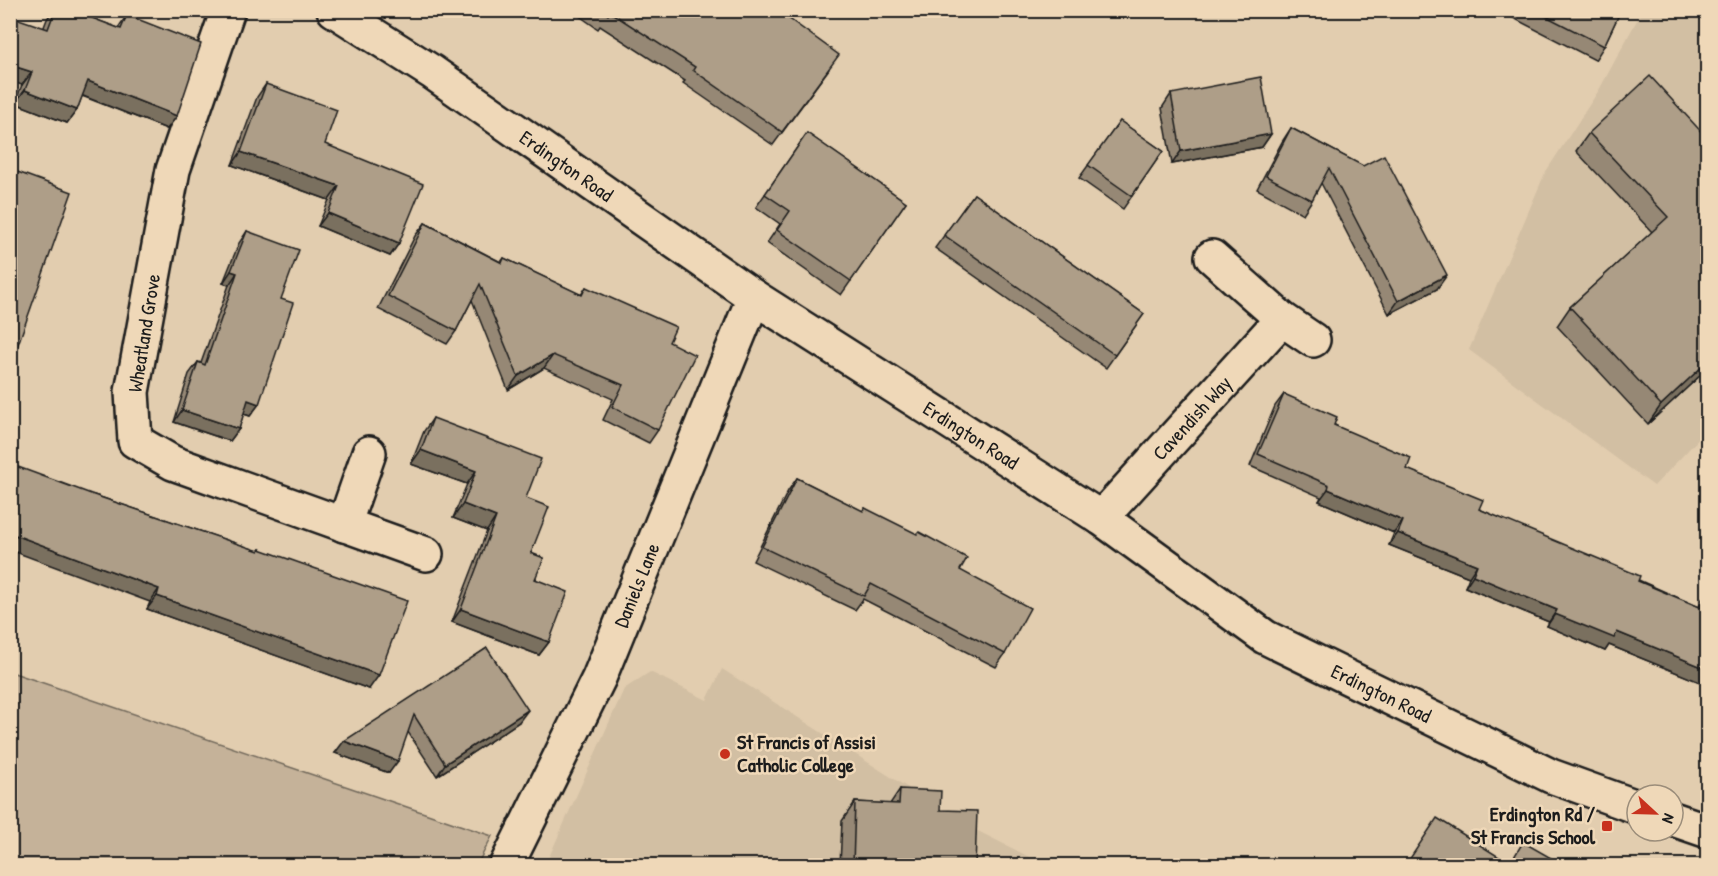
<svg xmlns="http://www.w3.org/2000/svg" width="1718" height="876" viewBox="0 0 1718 876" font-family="'Patrick Hand',sans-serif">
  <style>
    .built { fill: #d2bfa3 }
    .green { fill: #c5b299; stroke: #70675a; stroke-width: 1.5 }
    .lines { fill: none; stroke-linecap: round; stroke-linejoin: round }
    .minor-casing { stroke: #1c1c1c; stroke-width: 38 }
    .minor { stroke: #efd8b8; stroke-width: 33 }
    .wall { fill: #968875; stroke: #1c1c1c; stroke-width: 1.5 }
    .shaded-wall { fill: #7a6f5f; stroke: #1c1c1c; stroke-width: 1.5 }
    .building { fill: #ae9e88; stroke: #1c1c1c; stroke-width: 1.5 }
    .poi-dot { fill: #c8321e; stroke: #efd8b8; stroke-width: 2 }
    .labels { text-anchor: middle; stroke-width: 5; stroke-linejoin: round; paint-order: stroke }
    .street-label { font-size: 20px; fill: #1c1c1c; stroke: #efd8b8 }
    .poi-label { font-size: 20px; font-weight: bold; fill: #1c1c1c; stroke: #efd8b8; text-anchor: start }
  </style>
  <rect width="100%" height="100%" fill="#e2cdaf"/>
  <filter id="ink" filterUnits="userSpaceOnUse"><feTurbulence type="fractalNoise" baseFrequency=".0167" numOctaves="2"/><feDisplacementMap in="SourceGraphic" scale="12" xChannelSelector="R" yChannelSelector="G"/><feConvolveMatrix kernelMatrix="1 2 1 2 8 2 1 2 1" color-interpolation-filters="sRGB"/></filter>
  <g filter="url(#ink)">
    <g class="built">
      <path d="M1642 11H1707V430L1654 486 1469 350 1545 173 1599 90Z"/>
      <path d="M722 669 966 825 1045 865 545 866 624 689 650 672 707 700Z"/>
    </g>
    <path class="green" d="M11 672 492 836 477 865H11Z"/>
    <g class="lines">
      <g class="minor-casing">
        <g id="minor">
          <path d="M228 10 173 170 132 392 135 441 173 463 426 554"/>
          <path id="s1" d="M334 10 432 72 754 297 1101 518 1265 637 1551 776 1637 807"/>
          <path d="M1212 257 1282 319 1313 340"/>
          <path id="s2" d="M1101 518 1282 319"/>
          <path d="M344 525 369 453"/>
          <path d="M1673 819 1708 831"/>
          <path id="s3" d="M506 866 599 678 754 297"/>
        </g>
      </g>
      <use href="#minor" class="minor"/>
    </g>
    <g class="wall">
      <path d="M53 10H71L118 28 127 15 177 116 167 129 82 96 77 110 67 123 15 103 47 19Z"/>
      <path d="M571 10H777L829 69 773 145 683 83 685 81 600 26 598 29Z"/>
      <path d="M1498 10H1621L1604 46 1595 60Z"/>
      <path d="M266 84 325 144 399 243 390 256 318 226 329 200 232 165 257 97Z"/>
      <path d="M1171 94 1271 134 1262 147 1172 164 1162 108Z"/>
      <path d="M1120 121 1163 151 1123 209 1079 178Z"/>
      <path d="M1291 128 1363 166 1437 289 1389 314 1321 183 1312 200 1303 214 1257 189 1282 142Z"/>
      <path d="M807 133 906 202 841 295 767 243 780 224 756 207Z"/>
      <path d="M1589 133 1707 138V375L1704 372 1648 424 1557 326 1570 307 1652 232 1576 151Z"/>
      <path d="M974 194 1144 314 1106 368 935 248Z"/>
      <path d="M425 223 501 262 504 258 581 295 586 287 669 342 658 430 649 443 603 420 613 399 544 368 508 390 472 300 456 331 447 344 378 309 415 236Z"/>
      <path d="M247 231 281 299 259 404 250 416 243 414 239 429 230 441 174 422 189 374 198 362 201 363 229 285 223 283 239 243Z"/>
      <path d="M1284 394 1407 469 1479 509 1699 607 1702 599 1707 591V685L1609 645 1605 651 1547 626 1549 622 1465 587 1469 577 1389 545 1394 533 1319 501 1321 497 1250 466 1275 406Z"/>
      <path d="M433 418 526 498 531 553 549 642 539 655 452 622 487 531 453 518 467 484 411 464 424 431Z"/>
      <path d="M797 478 862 511 865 508 960 570 1005 654 996 667 863 599 855 610 753 561 788 491Z"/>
      <path d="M94 495 258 551 260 549 369 689 147 609 150 602Z"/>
      <path d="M487 648 519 722 437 776 408 732 389 773 335 753Z"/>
      <path d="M900 789 940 810 975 866H840L842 821 855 802 890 804Z"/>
    </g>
    <g class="shaded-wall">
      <path d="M10 65 32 72 22 85 10 81Z"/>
      <path d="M88 81 177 116 167 129 78 94Z"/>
      <path d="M25 90 77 110 67 123 15 103Z"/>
      <path d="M1271 134 1262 147 1172 164 1181 151Z"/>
      <path d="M241 152 339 186 329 200 232 165Z"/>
      <path d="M328 213 399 243 390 256 318 226Z"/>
      <path d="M231 271 237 273 229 285 223 283Z"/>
      <path d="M1447 275 1437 289 1389 314 1398 301Z"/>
      <path d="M553 355 544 368 508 390 518 376Z"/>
      <path d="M1707 362V367L1704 372 1648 424 1661 405Z"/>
      <path d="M248 400 259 404 250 416 239 412Z"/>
      <path d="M182 410 239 429 230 441 174 422Z"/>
      <path d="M421 450 476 471 467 484 411 464Z"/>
      <path d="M1328 489 1403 521 1394 533 1319 501Z"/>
      <path d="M463 504 496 517 487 531 453 518Z"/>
      <path d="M10 533 159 589 150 602 10 550Z"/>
      <path d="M1398 533 1477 565 1469 577 1389 545Z"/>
      <path d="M1473 575 1557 610 1549 622 1465 587Z"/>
      <path d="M157 596 379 675 369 689 147 609Z"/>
      <path d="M461 609 549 642 539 655 452 622Z"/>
      <path d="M1555 614 1617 632 1707 669V685L1609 645 1605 651 1547 626Z"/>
      <path d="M528 710 519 722 437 776 445 764Z"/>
      <path d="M344 741 398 761 389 773 335 753Z"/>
    </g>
    <g class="building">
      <path d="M55 10H71L121 29 127 15 201 44 177 116 88 81 77 110 25 90 32 72 10 65V16L48 29Z"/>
      <path d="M601 10H777L839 55 782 132 693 70 695 67 610 12 608 15Z"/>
      <path d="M1534 10H1621L1604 46Z"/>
      <path d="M1650 76 1707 138V362L1661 405 1570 307 1668 217 1589 133Z"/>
      <path d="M1261 77 1271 134 1181 151 1171 94Z"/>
      <path d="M266 84 337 110 325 144 423 184 399 243 328 213 339 186 241 152Z"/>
      <path d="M1120 121 1163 151 1132 196 1088 165Z"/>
      <path d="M1291 128 1363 166 1384 155 1447 275 1398 301 1329 168 1312 200 1266 176Z"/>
      <path d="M807 133 906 202 851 281 777 230 790 211 765 194Z"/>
      <path d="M12 170 72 192 10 367V175Z"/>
      <path d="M974 194 1144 314 1115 355 944 235Z"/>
      <path d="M425 223 502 263 504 258 582 295 586 287 676 327 669 342 695 355 658 430 612 407 623 385 553 355 518 376 480 284 456 331 388 296Z"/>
      <path d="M247 231 299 250 281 299 293 303 259 404 248 400 239 429 182 410 198 362 205 365 237 273 231 271Z"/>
      <path d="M1284 394 1337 417 1334 425 1411 458 1407 469 1483 500 1479 509 1640 576 1638 581 1702 608 1707 594V669L1617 632 1614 638 1555 614 1557 610 1473 575 1477 565 1398 533 1403 521 1328 489 1329 485 1258 454Z"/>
      <path d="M433 418 541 459 526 498 549 507 531 553 544 558 535 579 568 592 549 642 461 609 496 517 463 504 476 471 421 450Z"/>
      <path d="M10 464 94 495 259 551 260 549 407 601 379 675 157 596 159 589 10 533Z"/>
      <path d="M797 478 863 511 865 508 917 534 919 532 967 558 960 570 1030 608 1005 654 871 584 864 596 762 547Z"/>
      <path d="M487 648 528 710 445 764 414 715 398 761 344 741Z"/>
      <path d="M900 789 941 791 940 810 977 811 975 866H853L855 802 899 804Z"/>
      <path d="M1437 818 1510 864 1523 842 1565 866H1405Z"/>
    </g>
  </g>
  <g class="poi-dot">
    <circle cx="725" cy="754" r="6"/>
    <rect x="1601" y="820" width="12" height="12" rx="3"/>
  </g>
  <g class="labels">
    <g class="street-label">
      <text dy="7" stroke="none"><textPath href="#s1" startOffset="280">Erdington Road</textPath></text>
      <text transform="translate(144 333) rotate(-81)" y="7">Wheatland Grove</text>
      <text dy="7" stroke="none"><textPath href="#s2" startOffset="135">Cavendish Way</textPath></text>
      <text dy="7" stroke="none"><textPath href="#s1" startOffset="766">Erdington Road</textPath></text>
      <text dy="7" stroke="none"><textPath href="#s3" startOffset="310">Daniels Lane</textPath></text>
      <text dy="7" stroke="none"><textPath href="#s1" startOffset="1252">Erdington Road</textPath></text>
    </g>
    <g class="poi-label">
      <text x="737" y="749">St Francis of Assisi<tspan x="737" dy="23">Catholic College</tspan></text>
      <text x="1595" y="821" text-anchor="end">Erdington Rd /<tspan x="1595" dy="23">St Francis School</tspan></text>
    </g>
  </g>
  <rect width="1718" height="876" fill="none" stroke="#efd8b8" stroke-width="36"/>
  <rect x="18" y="18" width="1682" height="840" fill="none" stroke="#1c1c1c" stroke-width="2" filter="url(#ink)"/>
  <g transform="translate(1655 813) rotate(112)"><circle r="28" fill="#efd8b8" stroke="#9b8d7a" stroke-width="1.5"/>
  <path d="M0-4.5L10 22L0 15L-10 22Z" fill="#c8321e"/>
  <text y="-9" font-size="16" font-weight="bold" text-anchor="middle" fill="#1c1c1c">N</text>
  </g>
</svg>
